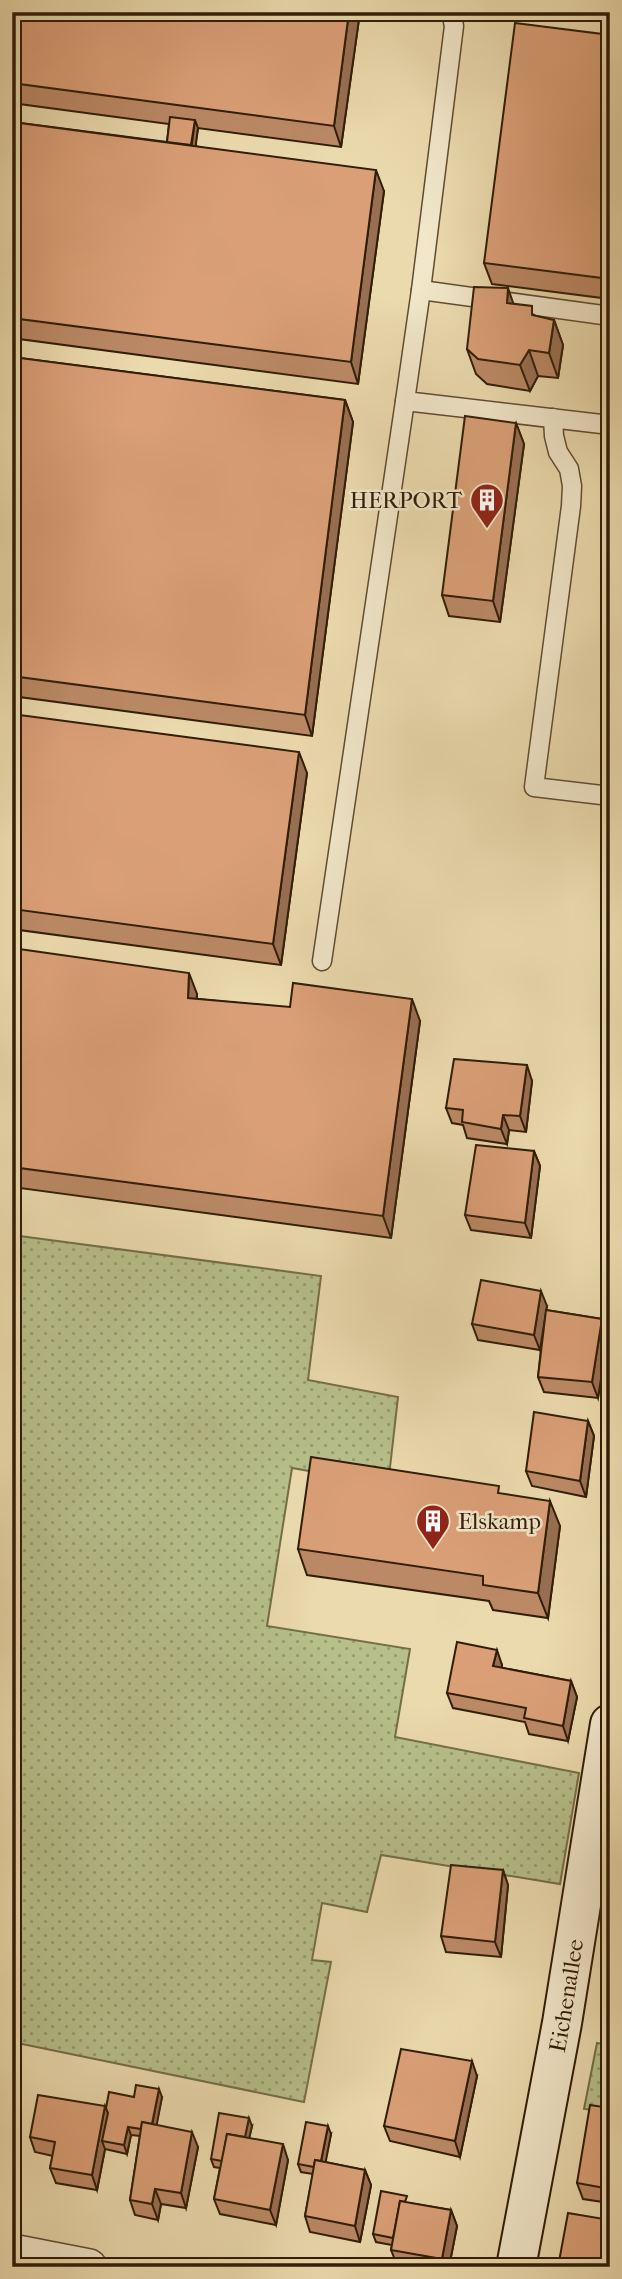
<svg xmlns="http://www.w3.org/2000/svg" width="622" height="2279" viewBox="0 0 622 2279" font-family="'IM FELL French Canon',serif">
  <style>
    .grass { fill: url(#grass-dots); stroke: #746e48; stroke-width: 2 }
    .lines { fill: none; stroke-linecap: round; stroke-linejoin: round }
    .lane-casing { stroke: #604c30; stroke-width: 21 }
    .street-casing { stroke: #604c30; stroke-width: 38 }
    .secondary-casing { stroke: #311d06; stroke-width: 42 }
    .lane { stroke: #f2e7ca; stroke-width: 18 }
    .street { stroke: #f2e7ca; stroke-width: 35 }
    .secondary { stroke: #f2e7ca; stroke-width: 38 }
    .wall { fill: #bb8966; stroke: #311d06; stroke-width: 2 }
    .shaded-wall { fill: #996f53; stroke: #311d06; stroke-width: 2 }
    .building { fill: #da9f77; stroke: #311d06; stroke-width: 2 }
    .labels { text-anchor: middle; stroke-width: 5; stroke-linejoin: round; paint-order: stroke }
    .poi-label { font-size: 23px; fill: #311d06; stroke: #f2e7ca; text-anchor: end }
    .street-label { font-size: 23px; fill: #311d06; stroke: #f2e7ca }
  </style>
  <defs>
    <pattern id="grass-dots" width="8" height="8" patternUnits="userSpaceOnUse" patternTransform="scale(1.75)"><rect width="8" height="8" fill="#b7c08b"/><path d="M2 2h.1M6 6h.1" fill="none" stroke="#959b70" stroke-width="1.8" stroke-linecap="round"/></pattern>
  </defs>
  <rect width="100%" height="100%" fill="#ebdaae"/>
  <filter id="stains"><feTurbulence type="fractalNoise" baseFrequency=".00286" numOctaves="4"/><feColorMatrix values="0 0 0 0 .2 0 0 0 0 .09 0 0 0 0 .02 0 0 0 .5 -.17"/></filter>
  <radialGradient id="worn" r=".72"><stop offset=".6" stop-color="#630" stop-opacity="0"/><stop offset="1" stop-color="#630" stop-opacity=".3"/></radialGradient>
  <g class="grass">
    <path d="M12 1235 321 1276 308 1380 398 1397 388 1485 292 1468 267 1626 410 1649 395 1737 579 1773 560 1884 381 1855 367 1912 322 1903 312 1960 331 1962 304 2102 12 2042Z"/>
    <path d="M597 2043 610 2045V2112L584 2109Z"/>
  </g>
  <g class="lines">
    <g class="lane-casing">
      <g id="lane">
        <path d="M421 290 454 26 451 12"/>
        <path d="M610 316 421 290 405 401 610 425"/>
        <path d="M553 418 554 436 558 452 569 469 572 486 571 506 534 787 610 796"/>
        <path d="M322 961 405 401"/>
      </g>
    </g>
    <g class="street-casing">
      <path id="street" d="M12 2252 89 2267"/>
    </g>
    <g class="secondary-casing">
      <g id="secondary">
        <path id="s1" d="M516 2267 562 2023 610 1724"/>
      </g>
    </g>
    <use href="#lane" class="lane"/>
    <use href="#street" class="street"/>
    <use href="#secondary" class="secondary"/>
  </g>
  <g class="wall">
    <path d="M12 12H360L341 147 198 128 195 146 384 191 358 384 12 338V122L167 142 169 124 12 103Z"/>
    <path d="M610 35V299L492 284 484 263Z"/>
    <path d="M513 304 536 316 554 320 563 345 558 378 538 376 530 391 487 384 476 374 467 349Z"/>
    <path d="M12 357 345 400 353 422 312 736 12 696Z"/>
    <path d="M516 423 524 444 500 622 449 616 442 595Z"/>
    <path d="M12 714 307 773 281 965 12 929Z"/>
    <path d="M12 948 197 994V999L420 1021 391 1238 12 1187Z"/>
    <path d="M532 1081 526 1132 509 1130 507 1144 467 1138 463 1125 452 1123 446 1108Z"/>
    <path d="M534 1151 540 1166 531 1238 471 1230 465 1215Z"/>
    <path d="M547 1306 546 1310 602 1319 608 1334 598 1398 544 1392 538 1377 544 1321 540 1350 478 1340 472 1324Z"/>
    <path d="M588 1421 594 1436 586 1497 532 1486 526 1471Z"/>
    <path d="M502 1494 560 1526 548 1618 493 1610 489 1601 307 1575 298 1549Z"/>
    <path d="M502 1665V1668L571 1681 577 1697 568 1741 529 1734 525 1722 453 1708 447 1693Z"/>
    <path d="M503 1870 508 1885 501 1957 446 1952 441 1936Z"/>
    <path d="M477 2076 460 2157 390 2141 384 2126Z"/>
    <path d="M134 2097H162L156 2125 198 2147 186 2208 161 2204 158 2220 135 2215 130 2200 140 2136 131 2135 127 2154 105 2149 97 2190 56 2183 50 2168 53 2156 35 2152 30 2137 105 2106 106 2109Z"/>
    <path d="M610 2108V2203L583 2199 577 2183Z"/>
    <path d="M252 2126 249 2138 288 2160 276 2225 220 2214 214 2199 220 2168 214 2167 211 2159Z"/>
    <path d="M331 2134 325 2162 365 2170 371 2185 360 2242 310 2232 305 2216 313 2174 301 2172 298 2164Z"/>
    <path d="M409 2203 451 2210 457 2226 449 2267H406L397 2265 391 2250 392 2245 376 2242 373 2234Z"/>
  </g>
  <g class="shaded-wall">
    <path d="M349 12H360L341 147 334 126Z"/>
    <path d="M610 56V92L606 83Z"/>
    <path d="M195 120 198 128 193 166 190 158Z"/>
    <path d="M376 170 384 191 358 384 351 362Z"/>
    <path d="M508 288 517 314 507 303Z"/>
    <path d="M554 320 563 345 558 378 549 353Z"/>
    <path d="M529 350 538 376 530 391 520 365Z"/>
    <path d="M345 400 353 422 312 736 305 715Z"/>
    <path d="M516 423 524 444 500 622 493 601Z"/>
    <path d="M299 752 307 773 281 965 273 944Z"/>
    <path d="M189 973 197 994 196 1019 188 998Z"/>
    <path d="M412 999 420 1021 391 1238 383 1216Z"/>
    <path d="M527 1065 532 1081 526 1132 520 1116Z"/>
    <path d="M503 1115 509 1130 507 1144 501 1129Z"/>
    <path d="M534 1151 540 1166 531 1238 525 1223Z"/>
    <path d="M541 1291 547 1306 540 1350 534 1335Z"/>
    <path d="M602 1319 608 1334 598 1398 592 1382Z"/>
    <path d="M588 1421 594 1436 586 1497 580 1481Z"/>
    <path d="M550 1501 560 1526 548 1618 538 1593Z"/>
    <path d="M497 1650 502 1665 499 1682 493 1666Z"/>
    <path d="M571 1681 577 1697 568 1741 563 1726Z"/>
    <path d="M503 1870 508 1885 501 1957 495 1942Z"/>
    <path d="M472 2061 477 2076 460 2157 455 2141Z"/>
    <path d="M159 2089 162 2097 154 2139 151 2131Z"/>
    <path d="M105 2106 111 2121 102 2141 105 2149 97 2190 92 2175Z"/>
    <path d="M249 2118 252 2126 246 2152 243 2144Z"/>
    <path d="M328 2126 331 2134 323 2176 320 2167Z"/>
    <path d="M128 2127 131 2135 127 2154 124 2145Z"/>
    <path d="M192 2132 198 2147 186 2208 181 2193Z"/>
    <path d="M283 2144 288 2160 276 2225 270 2210Z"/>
    <path d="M365 2170 371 2185 360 2242 355 2226Z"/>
    <path d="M155 2189 161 2204 158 2220 152 2204Z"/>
    <path d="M451 2210 457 2226 449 2267H445L442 2259Z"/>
  </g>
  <g class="building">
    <path d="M12 12H349L334 126 12 83Z"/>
    <path d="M515 23 610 35V56L606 83H610V279L484 263Z"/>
    <path d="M170 117 195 120 191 145 167 142Z"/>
    <path d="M12 122 376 170 351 362 12 318Z"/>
    <path d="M474 287 508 288 507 303 532 306V315L554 320 549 353 529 350 520 365 478 359 467 349Z"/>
    <path d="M12 357 345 400 305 715 12 676Z"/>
    <path d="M465 416 516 423 493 601 442 595Z"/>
    <path d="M12 714 299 752 273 944 12 909Z"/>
    <path d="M12 948 189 973 188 998 290 1007 293 983 412 999 383 1216 12 1167Z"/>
    <path d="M454 1059 527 1065 520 1116 503 1115 501 1129 462 1122 463 1110 446 1108Z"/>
    <path d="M476 1145 534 1151 525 1223 465 1215Z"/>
    <path d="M481 1280 541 1291 534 1335 472 1324Z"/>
    <path d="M546 1310 602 1319 592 1382 538 1377Z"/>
    <path d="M534 1412 588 1421 580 1481 526 1471Z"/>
    <path d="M311 1457 499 1486 498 1493 550 1501 538 1593 483 1585V1576L298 1549Z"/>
    <path d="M457 1642 497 1650 493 1666 571 1681 563 1726 524 1718 526 1708 447 1693Z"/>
    <path d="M451 1865 503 1870 495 1942 441 1936Z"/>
    <path d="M401 2049 472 2061 455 2141 384 2126Z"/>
    <path d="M136 2085 159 2089 152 2124 142 2122 141 2129 128 2127 124 2145 102 2141 108 2113 106 2108 109 2092 134 2097Z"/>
    <path d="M38 2095 105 2106 92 2175 50 2168 55 2142 30 2137Z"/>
    <path d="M590 2105 610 2108V2189L577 2183Z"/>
    <path d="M219 2113 249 2118 245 2137 227 2134 222 2161 211 2159Z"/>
    <path d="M142 2122 192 2132 181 2193 155 2189 152 2204 130 2200Z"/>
    <path d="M306 2122 328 2126 321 2161 315 2160 314 2167 298 2164Z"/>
    <path d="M227 2134 283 2144 270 2210 214 2199Z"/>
    <path d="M315 2160 365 2170 355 2226 305 2216Z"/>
    <path d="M381 2191 407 2196 405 2202 400 2201 393 2238 373 2234Z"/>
    <path d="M400 2201 451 2210 442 2259 391 2250Z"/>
    <path d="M568 2213 610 2220V2267H558Z"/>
  </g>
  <defs>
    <g id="building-pin" transform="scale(1.75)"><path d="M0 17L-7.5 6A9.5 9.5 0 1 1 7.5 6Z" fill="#8f2418" stroke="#f2e7ca"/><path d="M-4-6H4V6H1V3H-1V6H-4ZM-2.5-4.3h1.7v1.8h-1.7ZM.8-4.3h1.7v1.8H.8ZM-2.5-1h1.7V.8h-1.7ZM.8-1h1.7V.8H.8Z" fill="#fff"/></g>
  </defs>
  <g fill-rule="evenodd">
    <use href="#building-pin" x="487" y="500"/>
    <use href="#building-pin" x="433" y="1521"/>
  </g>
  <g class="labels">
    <g class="poi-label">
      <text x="462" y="508">HERPORT</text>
      <text x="458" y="1529" text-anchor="start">Elskamp</text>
    </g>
    <g class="street-label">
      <text dy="8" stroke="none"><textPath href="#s1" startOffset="276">Eichenallee</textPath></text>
    </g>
  </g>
  <rect width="622" height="2279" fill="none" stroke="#ebdaae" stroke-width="42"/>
  <rect x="14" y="14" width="594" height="2251" fill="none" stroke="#311d06" stroke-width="3.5"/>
  <rect x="21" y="21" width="580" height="2237" fill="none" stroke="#311d06" stroke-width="2"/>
  <rect width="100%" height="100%" filter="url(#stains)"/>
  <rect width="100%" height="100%" fill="url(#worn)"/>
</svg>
